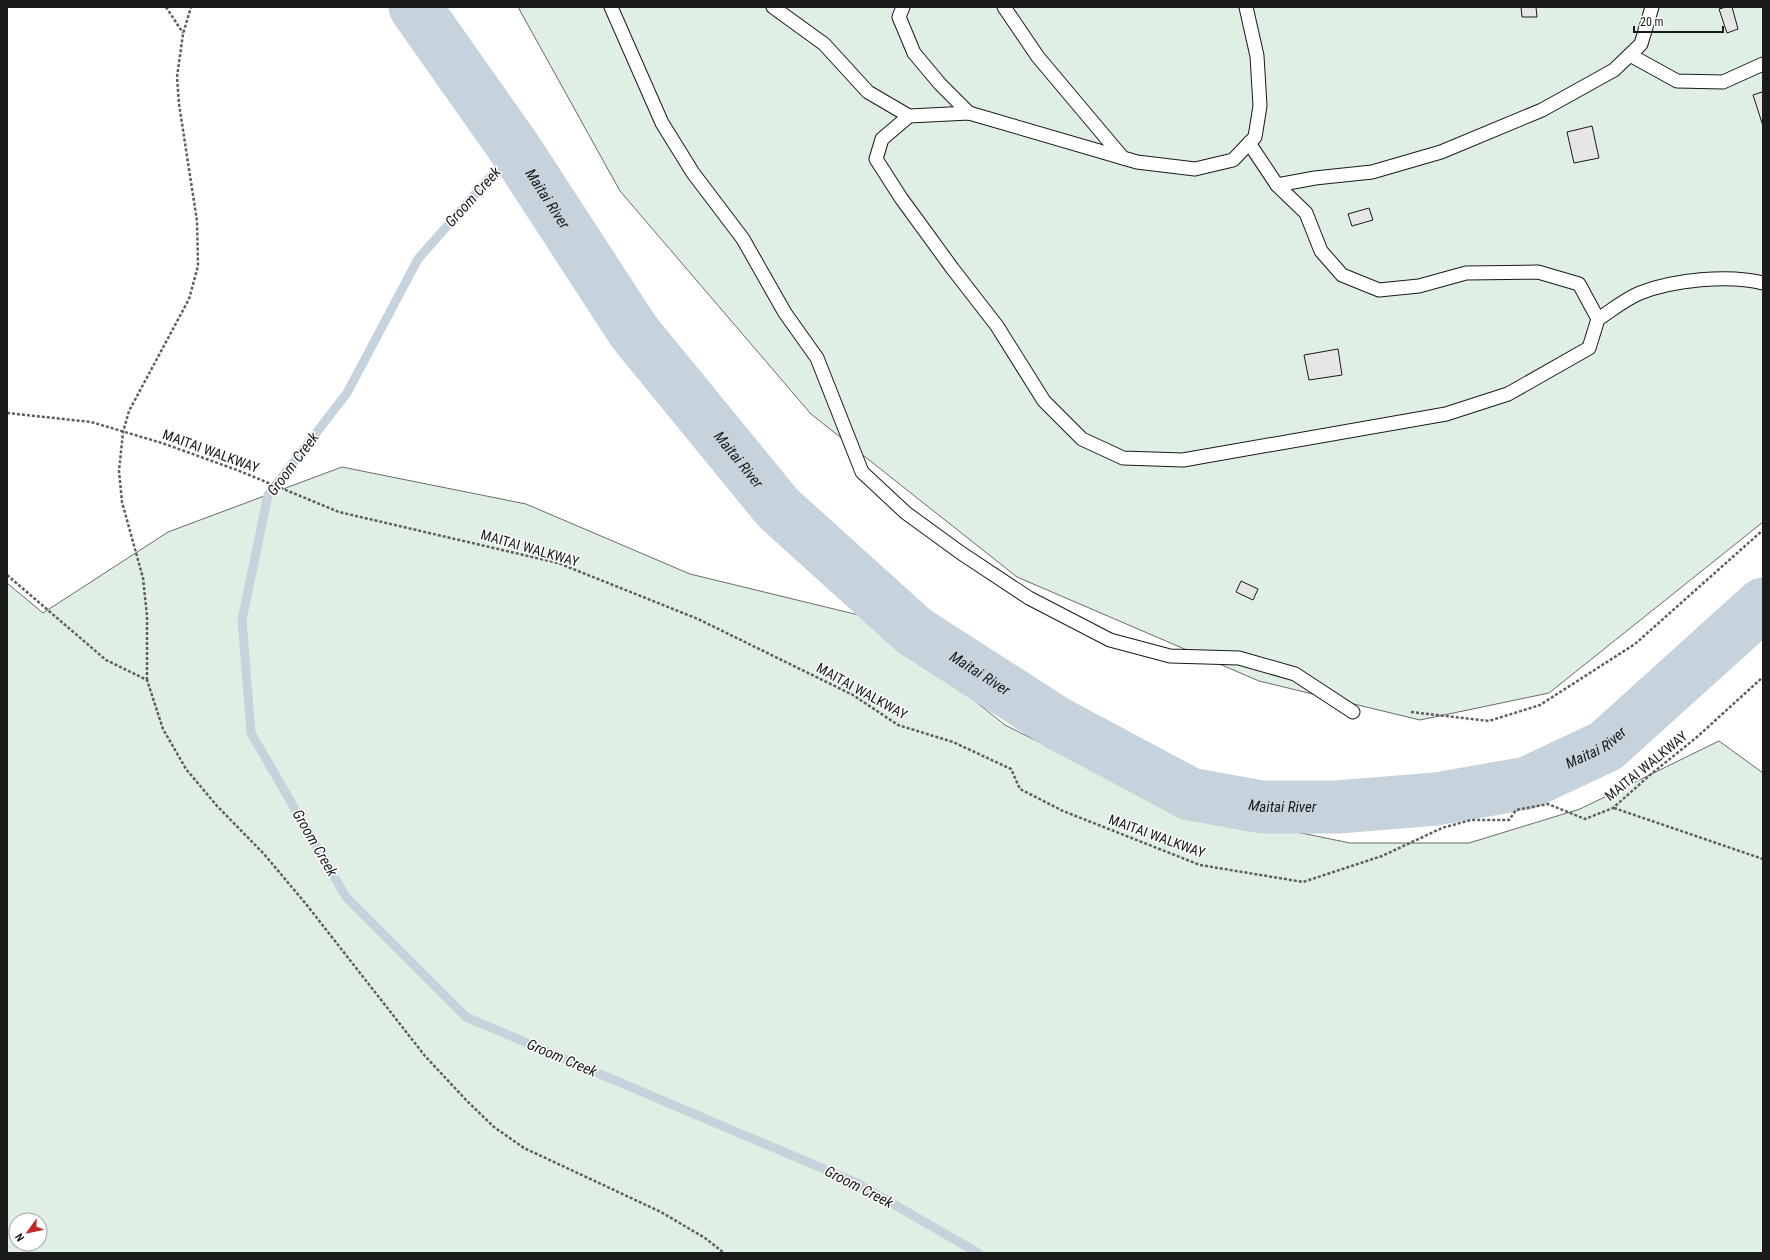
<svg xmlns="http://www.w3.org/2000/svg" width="1770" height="1260" viewBox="0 0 1770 1260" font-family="'Roboto Condensed',sans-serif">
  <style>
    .green { fill: #e0efe3; stroke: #6a6a6a; fill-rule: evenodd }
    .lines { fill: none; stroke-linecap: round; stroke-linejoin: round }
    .stream { stroke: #c6d2dc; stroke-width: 9 }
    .river { stroke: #c6d2dc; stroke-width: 53 }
    .building { fill: #e6e6e6; stroke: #1a1a1a }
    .service-casing { stroke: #1a1a1a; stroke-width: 15 }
    .path { stroke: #5f5f5f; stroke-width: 2.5; stroke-dasharray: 3 2; stroke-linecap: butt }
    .service { stroke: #fff; stroke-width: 13 }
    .labels { text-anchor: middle; stroke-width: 3; stroke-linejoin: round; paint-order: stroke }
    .street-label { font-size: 14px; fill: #1a1a1a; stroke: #fff }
    .water-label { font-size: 15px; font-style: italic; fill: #1a1a1a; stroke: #fff }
  </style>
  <rect width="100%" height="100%" fill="#fff"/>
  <g class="green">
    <path d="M518 7H1763V522L1549 693 1420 720 1259 681 1017 577 811 414 620 191Z"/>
    <path d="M342 467 526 504 690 574 871 618 1005 725 1165 805 1350 843H1469L1580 809 1719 741 1763 773V1253H7V583L43 613 168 532ZM16 1220H40V1244H16Z"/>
  </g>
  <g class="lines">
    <path class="stream" d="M515 149 418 259 347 393 268 495 242 620 251 733 346 897 466 1017 857 1183 978 1253"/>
    <path class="river" id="s1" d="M415 7 515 149 634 332 778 508 914 631 1057 723 1190 794 1262 807H1338L1436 799 1527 783 1606 746 1763 604"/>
  </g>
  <g class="building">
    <path d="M1521 7H1536L1537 17H1522Z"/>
    <path d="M1726 7H1732L1738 29 1727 33 1719 9Z"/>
    <path d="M1762 92 1763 95V126L1753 95Z"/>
    <path d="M1592 126 1599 158 1574 163 1567 132Z"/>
    <path d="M1369 208 1373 220 1352 226 1348 214Z"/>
    <path d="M1338 349 1342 375 1309 380 1304 355Z"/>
    <path d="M1241 581 1258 589 1253 600 1236 592Z"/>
  </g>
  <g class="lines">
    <g class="service-casing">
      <g id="service">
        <path d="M611 7 662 123 693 173 743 239 785 313 817 358 862 472 906 513 961 553 1029 598 1110 640 1170 656 1239 658 1295 674 1353 712"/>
        <path d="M773 7 824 44 868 92 909 116 969 113 1137 162 1195 169 1233 160 1255 137 1260 106 1257 56 1246 7"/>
        <path d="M903 7 899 17 914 53 940 84 969 113"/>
        <path d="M1004 7 1038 57 1123 158"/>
        <path d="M1630 55 1677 81 1723 82 1763 64"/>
        <path d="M909 116 882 139 876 159 901 198 952 268 997 326 1044 401 1082 439 1123 458 1183 460 1446 414 1508 394 1589 348 1598 319 1579 284 1538 272 1466 273 1419 286 1379 290 1342 275 1321 251 1306 213 1277 185 1249 143"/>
        <path d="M1277 185 1315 178 1372 172 1441 152 1542 110 1614 70 1641 44 1652 7"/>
        <path d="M1598 319C1611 311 1625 299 1640 293 1672 280 1729 274 1763 283"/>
      </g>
    </g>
    <g class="path">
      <path d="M166 7 183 33"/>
      <path d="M7 413 91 422 162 443 237 470 339 512 558 563 698 619 853 695 898 725 953 742 1011 769 1020 789 1063 811 1200 865 1303 882 1382 856 1442 828 1471 820H1509L1516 810 1548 804 1585 819 1613 808 1650 775 1697 737 1763 677"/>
      <path d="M7 575 106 660 147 680 163 729 186 769 217 806 264 854 306 904 425 1056 467 1101 494 1127 524 1148 661 1212 705 1238 724 1253"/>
      <path d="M147 680V616L143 578 122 502 119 471 123 432 129 411 189 299 198 266 197 221 179 104 177 77 183 34 191 7"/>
      <path d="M1411 712 1489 721 1540 705 1635 644 1763 530"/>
      <path d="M1614 808 1763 859"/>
    </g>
    <use href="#service" class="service"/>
  </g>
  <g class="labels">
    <g class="street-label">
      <text transform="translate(211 451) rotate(20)" y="5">MAITAI WALKWAY</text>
      <text transform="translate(530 548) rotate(16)" y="5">MAITAI WALKWAY</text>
      <text transform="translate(862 691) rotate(29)" y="5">MAITAI WALKWAY</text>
      <text transform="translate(1646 766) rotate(-39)" y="5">MAITAI WALKWAY</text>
      <text transform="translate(1157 836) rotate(20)" y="5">MAITAI WALKWAY</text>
    </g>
    <g class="water-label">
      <text transform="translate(473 197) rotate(-48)" y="5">Groom Creek</text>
      <text dy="5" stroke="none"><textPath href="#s1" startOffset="233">Maitai River</textPath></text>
      <text dy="5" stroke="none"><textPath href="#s1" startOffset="557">Maitai River</textPath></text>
      <text transform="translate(293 464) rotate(-53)" y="5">Groom Creek</text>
      <text dy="5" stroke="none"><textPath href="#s1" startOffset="881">Maitai River</textPath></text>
      <text dy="5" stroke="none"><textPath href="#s1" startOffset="1541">Maitai River</textPath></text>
      <text dy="5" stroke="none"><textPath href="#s1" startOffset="1217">Maitai River</textPath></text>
      <text transform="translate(315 843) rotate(60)" y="5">Groom Creek</text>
      <text transform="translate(562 1058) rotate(23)" y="5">Groom Creek</text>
      <text transform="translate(859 1187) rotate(27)" y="5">Groom Creek</text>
    </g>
  </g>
  <rect width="1770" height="1260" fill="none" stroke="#1a1a1a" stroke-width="16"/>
  <g transform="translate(28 1232) rotate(237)"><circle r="19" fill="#ffffff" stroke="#a3a3a3"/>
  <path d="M0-3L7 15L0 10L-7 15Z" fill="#c62828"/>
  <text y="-6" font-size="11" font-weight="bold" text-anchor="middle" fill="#1a1a1a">N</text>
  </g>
  <path d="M1634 26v6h89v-6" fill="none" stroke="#1a1a1a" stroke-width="2"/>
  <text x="1640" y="26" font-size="12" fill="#1a1a1a" stroke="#ffffff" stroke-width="3" paint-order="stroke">20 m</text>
</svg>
